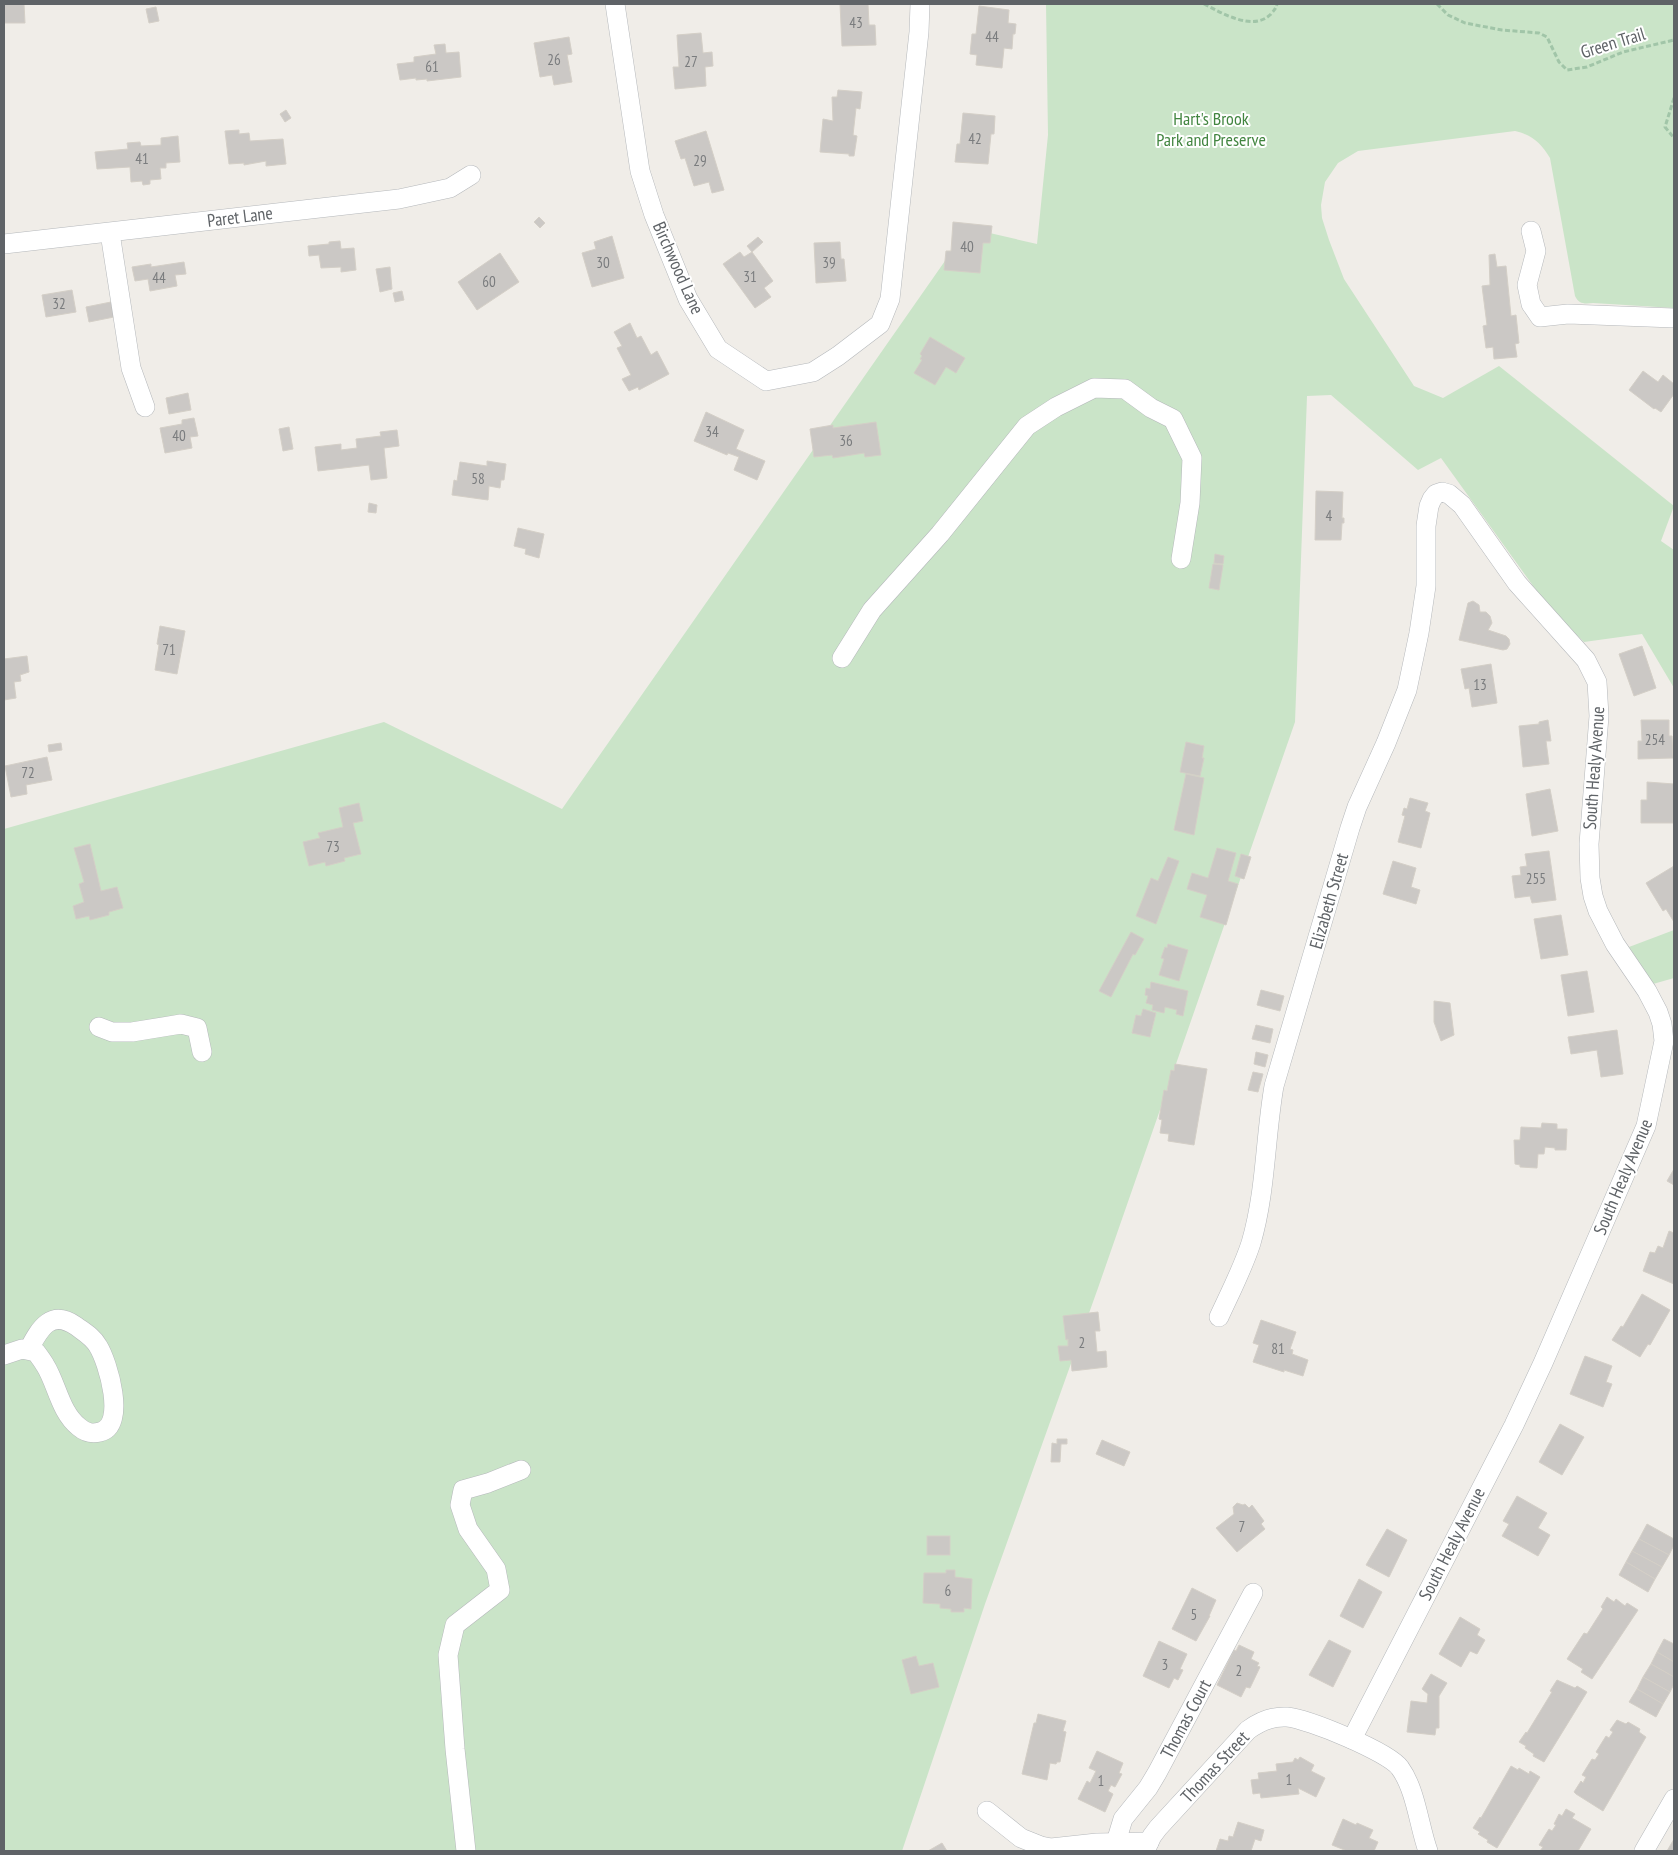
<svg xmlns="http://www.w3.org/2000/svg" width="1678" height="1855" viewBox="0 0 1678 1855" font-family="'PT Sans Narrow',sans-serif">
  <style>
    .green { fill: #cae4c8 }
    .building { fill: #cbc8c5; stroke: #d4cfc7 }
    .lines { fill: none; stroke-linecap: round; stroke-linejoin: round }
    .minor-casing { stroke: #b5b8bb; stroke-width: 20 }
    .path { stroke: #a1c5a8; stroke-width: 3; stroke-dasharray: 5 2.5; stroke-linecap: butt }
    .minor { stroke: #fff; stroke-width: 19 }
    .labels { text-anchor: middle; stroke-width: 4; stroke-linejoin: round; paint-order: stroke }
    .number-label { font-size: 15px; fill: #7a7c7e }
    .street-label { font-size: 18px; fill: #5f6367; stroke: #fff }
    .park-label { font-size: 18px; fill: #428540; stroke: #fff }
  </style>
  <rect width="100%" height="100%" fill="#f0ede8"/>
  <g class="green">
    <path d="M1046 4H1674V308L1593 303C1584 304 1579 304 1575 296L1550 158C1541 143 1532 135 1515 131L1358 151 1338 163 1325 182 1321 205 1322 218 1329 240 1344 279 1414 386 1443 398 1499 366 1674 506 1661 541 1674 550V688L1642 634 1584 642 1552 612 1441 458 1418 470 1331 395 1307 396 1295 722 1098 1288 985 1604 902 1851H4V829L384 722 562 809 968 228 1037 244 1048 135Z"/>
    <path d="M1674 930V978L1653 984 1629 947Z"/>
  </g>
  <g class="building">
    <path d="M4 4H24L25 23H4Z"/>
    <path d="M840 4H868L869 25H875L876 45 842 46Z"/>
    <path d="M979 6 1009 10 1008 23 1016 24 1015 34H1013L1012 49 1004 48 1002 68 976 65 977 55 970 54 972 34H976Z"/>
    <path d="M156 7 159 21 149 23 146 9Z"/>
    <path d="M701 33 703 53 712 52 713 66 705 67 706 86 675 89 673 67H679L677 35Z"/>
    <path d="M569 37 572 54 567 55 572 82 554 85 552 75 540 77 534 43Z"/>
    <path d="M445 44 446 53 459 52 461 77 427 81V79L416 80V78L400 80 397 64 414 62V57L436 54 434 45Z"/>
    <path d="M838 90 862 92 860 109 856 108 853 135 857 136 854 156H849V154L820 152 823 119 833 121 832 97H837Z"/>
    <path d="M286 110 291 118 285 122 280 114Z"/>
    <path d="M963 113 995 116 994 134H991L988 164 955 162 957 144H960Z"/>
    <path d="M239 130V134L249 133 250 141 283 139 286 164 266 166V161L244 165V163L229 164 225 131Z"/>
    <path d="M706 131 724 190 712 193 709 182 694 186 685 158 681 159 675 141Z"/>
    <path d="M178 136 180 162 166 163V168H160L161 179 150 180V184L143 185 142 181 131 182 130 167 97 169 95 152 128 149 127 143 140 142 141 146 161 145V138Z"/>
    <path d="M539 217 545 223 540 228 534 222Z"/>
    <path d="M953 222 992 226 990 243H983L980 273 944 270 946 251H951Z"/>
    <path d="M612 236 624 278 592 287 582 253 596 249 594 242Z"/>
    <path d="M758 237 763 242 752 252 747 246Z"/>
    <path d="M340 241 341 249 354 248 356 270 341 272V267L321 268 319 255 309 256 308 246 329 244V242Z"/>
    <path d="M840 242 841 259H844L846 281 816 283 814 243Z"/>
    <path d="M740 252 744 257 752 252 773 281 764 288 771 297 755 308 723 264Z"/>
    <path d="M500 253 519 282 477 310 458 282Z"/>
    <path d="M1495 254 1497 267 1506 266 1511 316 1516 315 1519 343 1515 344 1517 357 1494 359 1493 347 1486 348 1483 326 1487 325 1482 286 1490 285 1489 255Z"/>
    <path d="M184 262 186 274 175 275 177 286 150 291 148 279 135 281 132 267 151 264V267Z"/>
    <path d="M390 267 392 289 380 292 376 269Z"/>
    <path d="M72 290 76 312 46 317 42 295Z"/>
    <path d="M402 291 404 300 395 302 393 293Z"/>
    <path d="M111 302 114 317 89 322 86 307Z"/>
    <path d="M630 323 637 338 641 336 651 355 657 351 669 374 639 390 638 387 629 391 622 379 631 375 617 348 622 346 614 332Z"/>
    <path d="M930 337 965 358 956 373 946 367 935 385 914 373 922 360 920 359 922 356 920 354Z"/>
    <path d="M1643 371 1658 382 1663 375 1674 384V394L1661 412 1655 408 1654 409 1629 390Z"/>
    <path d="M188 393 191 410 169 414 166 398Z"/>
    <path d="M706 412 744 430 736 449 765 461 757 480 734 470 739 457 728 453 727 455 694 441Z"/>
    <path d="M194 418 198 436 190 437 192 448 165 453 160 428 182 424V420Z"/>
    <path d="M876 422 881 455 865 457 864 453 833 458 832 455 814 457 810 429 833 425V428Z"/>
    <path d="M289 427 293 449 283 451 279 429Z"/>
    <path d="M397 430 399 446 384 448 387 478 371 480 369 465 318 471 315 447 341 444V450L357 448 356 439 381 436 380 432Z"/>
    <path d="M487 461 506 464 504 480H501L500 488 489 486 488 500 452 495 454 480 457 481 460 462 487 466Z"/>
    <path d="M1316 491 1343 492 1342 518H1344V523H1342L1341 540H1315Z"/>
    <path d="M369 503 377 505 376 513 368 512Z"/>
    <path d="M518 528 544 534 539 558 525 554 526 549 514 546Z"/>
    <path d="M1215 554 1224 556 1223 564 1214 563Z"/>
    <path d="M1213 564 1223 565 1219 590 1209 588Z"/>
    <path d="M1473 601 1479 605 1480 612H1486L1490 616 1492 623 1488 630 1506 636 1509 639 1510 644 1507 649 1503 650 1459 640 1468 603Z"/>
    <path d="M160 626 185 631 177 674 155 670 159 645 157 644Z"/>
    <path d="M1642 646 1656 688 1634 696 1619 654Z"/>
    <path d="M27 656 29 672 20 675 21 681 14 682 16 698 4 700V659Z"/>
    <path d="M1491 664 1497 703 1472 707 1469 688 1465 689 1461 669Z"/>
    <path d="M1548 720 1551 741H1546L1549 764 1523 767 1519 726 1539 724V722Z"/>
    <path d="M1641 720H1669V736H1672L1673 758 1638 759V741H1642Z"/>
    <path d="M1186 742 1204 746 1202 758H1204L1200 776 1180 772Z"/>
    <path d="M61 743 62 750 49 752 48 745Z"/>
    <path d="M47 757 52 780 26 785 27 794 11 797 5 766Z"/>
    <path d="M1186 774 1204 778 1194 835 1174 830Z"/>
    <path d="M1647 782 1674 784 1673 823H1641V800H1647Z"/>
    <path d="M1550 789 1558 831 1532 836 1526 794Z"/>
    <path d="M1410 798 1428 803 1425 811 1430 813 1421 848 1398 842 1405 816 1402 815 1404 808 1407 809Z"/>
    <path d="M359 803 363 821 353 823 361 854 344 858 345 861 326 866 325 862 309 866 303 842 320 838 318 833 343 827 339 808Z"/>
    <path d="M90 844 101 891 117 887 123 908 109 912V915L90 920 89 916 76 919 73 906 84 902 79 884 84 882 74 848Z"/>
    <path d="M1217 848 1236 853 1228 881 1238 884 1226 925 1200 917 1207 895 1187 889 1192 873 1208 878Z"/>
    <path d="M1549 851 1556 900 1532 903 1530 896 1515 898 1512 876 1521 875 1520 867 1527 866 1525 854Z"/>
    <path d="M1241 854 1251 857 1244 879 1235 876Z"/>
    <path d="M1168 857 1179 861 1156 924 1136 916 1151 878 1158 881Z"/>
    <path d="M1393 861 1416 868 1411 887 1420 890 1416 904 1383 894Z"/>
    <path d="M1674 866V922L1666 909 1663 911 1646 883Z"/>
    <path d="M1561 915 1568 955 1541 959 1534 919Z"/>
    <path d="M1131 932 1144 939 1135 955 1133 954 1111 997 1099 991Z"/>
    <path d="M1168 944 1188 950 1179 981 1159 975 1164 959 1161 958 1165 947 1167 948Z"/>
    <path d="M1587 971 1594 1012 1568 1016 1561 975Z"/>
    <path d="M1151 982 1188 991 1183 1016 1176 1014 1177 1010 1165 1007 1164 1013 1152 1010 1153 1005 1146 1003 1148 996 1145 995 1146 988 1150 989Z"/>
    <path d="M1261 990 1284 996 1280 1011 1257 1005Z"/>
    <path d="M1434 1001 1450 1003 1454 1035 1441 1041 1434 1022Z"/>
    <path d="M1143 1009 1156 1013 1150 1037 1132 1033 1136 1015 1141 1016Z"/>
    <path d="M1256 1025 1273 1029 1270 1043 1252 1039Z"/>
    <path d="M1617 1030 1623 1074 1601 1077 1597 1050 1571 1054 1568 1037Z"/>
    <path d="M1256 1052 1268 1055 1265 1067 1254 1064Z"/>
    <path d="M1175 1064 1207 1069 1194 1145 1168 1141 1169 1134 1160 1133 1162 1120 1159 1119 1164 1090 1167 1091 1171 1070 1174 1071Z"/>
    <path d="M1253 1072 1263 1074 1258 1092 1248 1090Z"/>
    <path d="M1542 1123 1557 1124V1129H1567L1566 1150H1555V1148L1545 1147 1544 1154H1538L1537 1168 1520 1167V1165L1515 1164 1514 1140H1520L1521 1127 1541 1128Z"/>
    <path d="M1674 1169V1185L1667 1181Z"/>
    <path d="M1669 1231 1674 1233V1284L1643 1271 1650 1252 1655 1253 1658 1246 1663 1248Z"/>
    <path d="M1642 1294 1670 1310 1650 1345 1648 1344 1640 1357 1612 1340 1621 1326 1623 1327Z"/>
    <path d="M1098 1312 1100 1331H1095L1097 1352 1106 1351 1107 1367 1072 1371 1071 1360 1060 1361 1058 1346H1068V1339L1066 1340 1063 1316Z"/>
    <path d="M1261 1320 1296 1332 1290 1349 1293 1350 1292 1354 1308 1360 1303 1376 1284 1370V1372L1253 1362 1259 1345 1253 1343Z"/>
    <path d="M1585 1356 1612 1366 1606 1382 1612 1384 1603 1407 1570 1394Z"/>
    <path d="M1560 1424 1584 1437 1562 1475 1539 1462Z"/>
    <path d="M1057 1439H1067V1444H1061L1060 1462H1051L1052 1443 1057 1444Z"/>
    <path d="M1102 1440 1130 1452 1124 1466 1096 1454Z"/>
    <path d="M1517 1496 1547 1513 1538 1528 1550 1535 1538 1556 1502 1536 1509 1524 1503 1521Z"/>
    <path d="M1237 1503 1243 1505 1245 1504 1249 1508 1252 1505 1264 1521 1261 1524 1265 1529 1237 1552 1216 1528 1234 1514 1233 1507Z"/>
    <path d="M1647 1524 1674 1539V1545L1669 1555 1639 1539Z"/>
    <path d="M1387 1529 1407 1540 1389 1577 1366 1565Z"/>
    <rect x="927" y="1536" width="23" height="19"/>
    <path d="M1639 1539 1669 1555 1662 1567 1632 1551Z"/>
    <path d="M1632 1551 1662 1567 1655 1579 1626 1562Z"/>
    <path d="M1626 1562 1655 1579 1648 1592 1619 1575Z"/>
    <path d="M946 1570H955V1577L972 1579 971 1609 964 1608V1612H951V1609L940 1608V1604L923 1603 924 1573H946Z"/>
    <path d="M1359 1579 1382 1592 1363 1628 1340 1616Z"/>
    <path d="M1192 1588 1216 1600 1209 1616H1210L1196 1641 1172 1629Z"/>
    <path d="M1607 1597 1614 1602 1616 1599 1625 1606 1627 1603 1638 1610 1592 1679 1581 1672 1583 1669 1567 1659 1584 1633 1587 1634 1603 1609 1601 1607Z"/>
    <path d="M1460 1617 1480 1629 1477 1635 1485 1640 1477 1654 1470 1651 1461 1667 1439 1654Z"/>
    <path d="M1664 1639 1674 1644V1662L1657 1652Z"/>
    <path d="M1329 1640 1351 1651 1333 1687 1309 1675Z"/>
    <path d="M1159 1641 1187 1654 1180 1669 1183 1670 1178 1680 1174 1678 1169 1688 1143 1676Z"/>
    <path d="M1239 1645 1254 1652 1251 1659 1259 1663 1257 1666 1260 1667 1250 1688 1246 1687 1241 1697 1217 1685 1234 1650 1236 1651Z"/>
    <path d="M1657 1652 1674 1662V1677L1651 1664Z"/>
    <path d="M916 1656 919 1666 933 1663 939 1687 911 1694 902 1660Z"/>
    <path d="M1651 1664 1674 1677V1684L1670 1692 1643 1677Z"/>
    <path d="M1431 1674 1447 1683 1439 1696V1728H1436L1435 1735 1407 1732 1411 1701 1427 1703 1428 1694 1422 1689Z"/>
    <path d="M1643 1677 1670 1692 1663 1704 1637 1689Z"/>
    <path d="M1557 1680 1575 1688 1577 1686 1587 1692 1544 1762 1533 1756 1534 1754 1525 1748 1526 1746 1519 1742 1526 1732 1527 1733 1552 1692 1550 1691Z"/>
    <path d="M1637 1689 1663 1704 1656 1717 1629 1702Z"/>
    <path d="M1038 1714 1066 1721 1063 1731 1066 1732 1060 1762H1057L1056 1764 1050 1763 1047 1780 1022 1774 1034 1723H1036Z"/>
    <path d="M1617 1720 1626 1724 1628 1722 1640 1729 1639 1732 1646 1737 1603 1811 1576 1794 1574 1792 1581 1781 1583 1783 1586 1777 1582 1775 1592 1759 1595 1760 1599 1754 1596 1752 1606 1736 1609 1738 1613 1732 1610 1730Z"/>
    <path d="M1097 1751 1123 1763 1119 1773 1122 1774 1115 1787 1111 1785 1108 1791 1113 1794 1105 1812 1078 1799 1087 1781 1090 1783 1096 1771 1089 1768Z"/>
    <path d="M1300 1757 1314 1765 1311 1771 1325 1778 1316 1797 1298 1788 1299 1794 1261 1798 1260 1793 1253 1794 1251 1780 1259 1779 1258 1773 1277 1771 1276 1764 1293 1762 1295 1758 1298 1760Z"/>
    <path d="M1511 1766 1518 1770 1519 1768 1529 1774 1530 1771 1540 1777 1497 1848 1487 1842 1488 1840 1478 1834 1480 1832 1473 1828 1480 1817 1481 1818Z"/>
    <path d="M1566 1809 1575 1814 1572 1818 1591 1829 1578 1851H1540L1543 1847 1539 1845 1549 1829 1552 1831 1556 1825 1554 1824 1559 1814 1562 1816Z"/>
    <path d="M1343 1819 1356 1825 1357 1823 1373 1830 1369 1838 1378 1842 1374 1851H1347L1332 1845Z"/>
    <path d="M1238 1822 1264 1830 1261 1841 1255 1839 1251 1851H1216L1220 1839 1228 1841 1229 1836 1233 1837Z"/>
    <path d="M1674 1839V1851H1667Z"/>
    <path d="M942 1843 947 1851H928Z"/>
  </g>
  <g class="lines">
    <g class="minor-casing">
      <g id="minor">
        <path d="M615 4 640 171 654 215 688 299 718 349 766 381 813 372 838 356 880 324 890 299 919 32 920 4"/>
        <path d="M1531 231 1536 251 1527 285 1531 304 1540 317 1568 314 1674 318"/>
        <path d="M110 233 131 368 145 407"/>
        <path d="M4 244 399 199 450 188 471 175"/>
        <path d="M842 658 872 610 940 534 1027 426 1056 407 1094 388 1125 389 1151 408 1173 419 1192 458 1190 503 1181 559"/>
        <path d="M99 1027 112 1032H132L181 1024 197 1028 202 1052"/>
        <path d="M1219 1317C1230 1293 1243 1268 1251 1243 1266 1192 1265 1138 1274 1086L1350 828 1357 807 1386 743 1407 690 1419 633 1426 586V526L1429 506 1432 499 1436 494 1442 492 1449 494 1462 505 1517 583 1586 660 1597 682 1599 716 1589 844 1590 878 1593 896 1598 911 1615 944 1647 991 1658 1012 1662 1024 1664 1041 1646 1126 1543 1363 1514 1425 1352 1739"/>
        <path d="M4 1355 22 1349 36 1352C39 1356 42 1360 45 1365 57 1384 60 1412 79 1427 86 1433 92 1434 100 1432 127 1426 108 1362 98 1346 93 1337 84 1332 76 1326 51 1309 40 1328 29 1349"/>
        <path d="M987 1811 1021 1838 1041 1846 1051 1848 1097 1843 1149 1842"/>
        <path d="M1116 1842 1123 1819 1148 1788 1157 1773 1253 1593"/>
        <path d="M466 1851 455 1749 448 1655 455 1625 500 1590 496 1569 468 1529 460 1505 463 1490 488 1483 521 1470"/>
        <path d="M1145 1851 1152 1836 1158 1828 1248 1730C1259 1722 1272 1716 1287 1717 1308 1719 1389 1752 1400 1768 1416 1790 1419 1826 1428 1851"/>
        <path d="M1644 1851 1674 1799"/>
      </g>
    </g>
    <g class="path">
      <path d="M1204 4C1222 13 1253 32 1271 14 1274 10 1276 9 1277 4"/>
      <path d="M1437 4 1448 15 1465 23 1502 30 1539 33 1547 37 1559 62 1567 70 1587 67 1623 52 1674 40"/>
      <path d="M1674 98 1665 127 1674 138"/>
    </g>
    <use href="#minor" class="minor"/>
  </g>
  <g class="labels">
    <g class="number-label">
      <text x="856" y="28">43</text>
      <text x="992" y="42">44</text>
      <text x="554" y="65">26</text>
      <text x="691" y="67">27</text>
      <text x="432" y="72">61</text>
      <text x="975" y="144">42</text>
      <text x="142" y="164">41</text>
      <text x="700" y="166">29</text>
      <text x="967" y="252">40</text>
      <text x="603" y="268">30</text>
      <text x="829" y="268">39</text>
      <text x="750" y="282">31</text>
      <text x="159" y="283">44</text>
      <text x="489" y="287">60</text>
      <text x="59" y="309">32</text>
      <text x="712" y="437">34</text>
      <text x="179" y="441">40</text>
      <text x="846" y="446">36</text>
      <text x="478" y="484">58</text>
      <text x="1329" y="521">4</text>
      <text x="169" y="655">71</text>
      <text x="1480" y="690">13</text>
      <text x="1655" y="745">254</text>
      <text x="28" y="778">72</text>
      <text x="333" y="852">73</text>
      <text x="1536" y="884">255</text>
      <text x="1082" y="1348">2</text>
      <text x="1278" y="1354">81</text>
      <text x="1242" y="1532">7</text>
      <text x="948" y="1596">6</text>
      <text x="1194" y="1620">5</text>
      <text x="1165" y="1670">3</text>
      <text x="1239" y="1676">2</text>
      <text x="1289" y="1785">1</text>
      <text x="1101" y="1786">1</text>
    </g>
    <g class="street-label">
      <text transform="translate(1613 43) rotate(-17)" y="6">Green Trail</text>
      <text transform="translate(240 217) rotate(-7)" y="6">Paret Lane</text>
      <text transform="translate(678 268) rotate(66)" y="6">Birchwood Lane</text>
      <text transform="translate(1594 768) rotate(-86)" y="6">South Healy Avenue</text>
      <text transform="translate(1329 901) rotate(-74)" y="6">Elizabeth Street</text>
      <text transform="translate(1623 1177) rotate(-67)" y="6">South Healy Avenue</text>
      <text transform="translate(1452 1544) rotate(-63)" y="6">South Healy Avenue</text>
      <text transform="translate(1186 1719) rotate(-62)" y="6">Thomas Court</text>
      <text transform="translate(1215 1767) rotate(-47)" y="6">Thomas Street</text>
    </g>
    <g class="park-label">
      <text x="1211" y="125">Hart's Brook<tspan x="1211" dy="21">Park and Preserve</tspan></text>
    </g>
  </g>
  <rect width="1678" height="1855" fill="none" stroke="#5f6367" stroke-width="10"/>
</svg>
